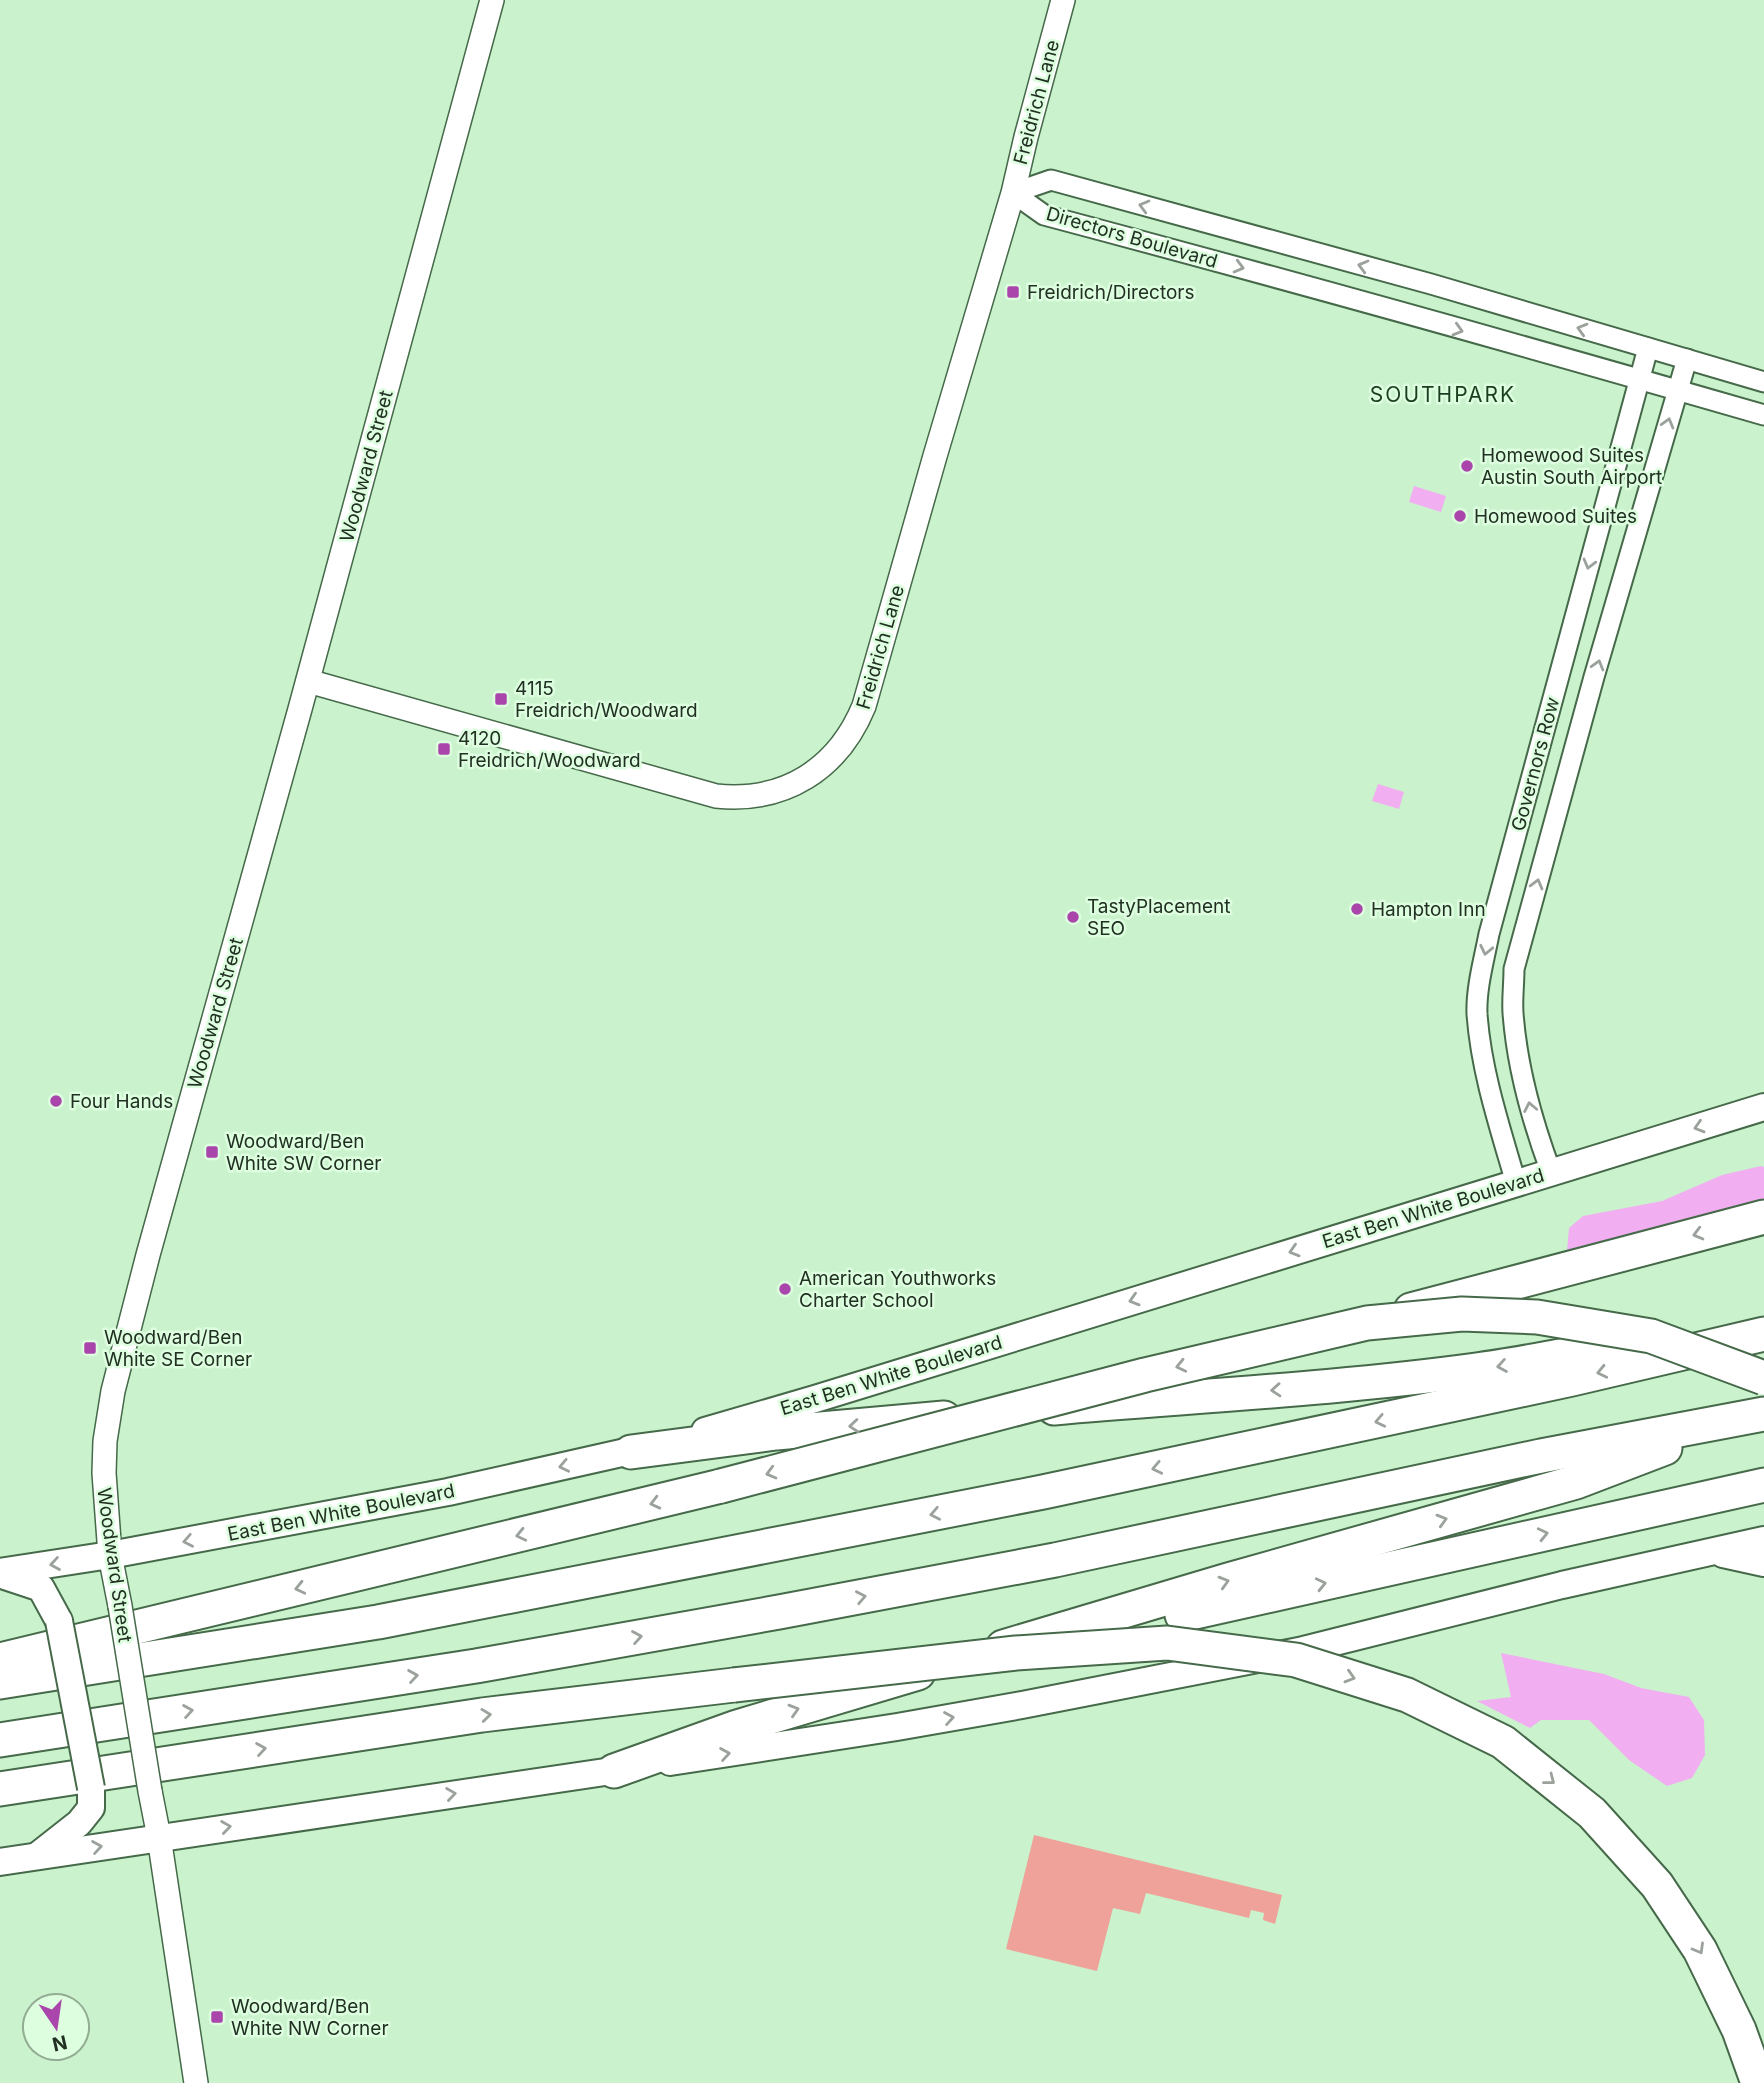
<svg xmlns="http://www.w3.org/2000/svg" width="1764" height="2083" viewBox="0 0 1764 2083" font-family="Inter,sans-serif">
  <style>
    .green { fill: #eea299 }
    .water { fill: #f1aff1 }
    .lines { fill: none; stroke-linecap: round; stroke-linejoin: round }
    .minor-casing { stroke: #456949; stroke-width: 23 }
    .tertiary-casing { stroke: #456949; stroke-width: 26 }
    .secondary-casing { stroke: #456949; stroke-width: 30 }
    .motorway-casing { stroke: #456949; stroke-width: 37 }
    .minor { stroke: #fff; stroke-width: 19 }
    .tertiary { stroke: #fff; stroke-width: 23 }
    .secondary { stroke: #fff; stroke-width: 26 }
    .motorway { stroke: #fff; stroke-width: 33 }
    .tertiary-bridge-casing { stroke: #456949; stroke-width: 26; stroke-linecap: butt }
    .secondary-bridge-casing { stroke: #456949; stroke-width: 30; stroke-linecap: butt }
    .motorway-bridge-casing { stroke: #456949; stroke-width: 37; stroke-linecap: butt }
    .tertiary-bridge { stroke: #fff; stroke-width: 23 }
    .secondary-bridge { stroke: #fff; stroke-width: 26 }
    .motorway-bridge { stroke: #fff; stroke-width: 33 }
    .oneway { stroke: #9ba29c }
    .poi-dot { fill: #a945ab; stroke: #ddfedf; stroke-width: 2.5 }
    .labels { text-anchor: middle; stroke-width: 5; stroke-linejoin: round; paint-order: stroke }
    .street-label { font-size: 19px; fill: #213022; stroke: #ddfedf }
    .poi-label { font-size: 19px; fill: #213022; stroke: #ddfedf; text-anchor: start }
    .neighbourhood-label { font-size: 21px; letter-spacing: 2px; fill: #1b3e20; stroke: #ddfedf }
  </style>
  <rect width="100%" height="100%" fill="#caf3cd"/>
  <path class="green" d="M1034 1835 1282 1895 1275 1924 1263 1920 1264 1913 1251 1910 1249 1918 1146 1893 1140 1914 1113 1908 1097 1971 1006 1949Z"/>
  <g class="water">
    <path d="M1414 486 1446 496 1441 512 1409 502Z"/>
    <path d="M1378 784 1404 792 1399 809 1372 801Z"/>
    <path d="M1761 1166 1764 1167V1232L1576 1270 1567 1251 1569 1228 1583 1216 1662 1201 1722 1175Z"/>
    <path d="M1501 1653 1604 1674 1641 1688 1689 1697 1704 1720 1705 1755 1692 1778 1667 1786 1629 1760 1589 1720H1541L1530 1728 1477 1701 1511 1697Z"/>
  </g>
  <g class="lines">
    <g class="minor-casing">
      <g id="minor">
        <path d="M1013 193 1044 215C1285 279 1525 346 1764 415"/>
        <path d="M1013 193 1051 180 1431 284 1764 382"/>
        <path d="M1551 1172C1532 1121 1517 1067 1513 1013 1512 999 1514 984 1514 969L1594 677 1687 359"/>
        <path d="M1516 1183C1500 1128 1481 1071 1477 1014 1476 988 1484 960 1489 934L1648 348"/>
      </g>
    </g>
    <g class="tertiary-casing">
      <g id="tertiary">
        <path d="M308 681 716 796C785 803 838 769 864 706L935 456 1013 193 1026 137 1063 0"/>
        <path d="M120 1606 110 1555 104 1473 105 1441 113 1391 148 1255 300 709 492 0"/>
        <path d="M150 1791 159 1837 196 2083"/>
      </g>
    </g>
    <g class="secondary-casing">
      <g id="secondary">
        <path d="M705 1431 815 1399 1764 1107"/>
        <path d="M1723 1554 1764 1563"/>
        <path d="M0 1572 110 1555 448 1492 648 1447"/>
        <path d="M2 1575 41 1588 59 1621"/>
        <path d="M670 1762 897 1727 1022 1705 1299 1651 1562 1585 1764 1540"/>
        <path d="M37 1856 79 1823 91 1808V1788"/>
        <path d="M0 1862 632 1768"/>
      </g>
    </g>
    <g class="motorway-casing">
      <g id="motorway">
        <path d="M1411 1310 1764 1217"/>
        <path d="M1054 1408C1194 1396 1336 1389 1476 1370 1529 1363 1580 1351 1633 1345"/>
        <path d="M631 1452 776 1433 944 1418"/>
        <path d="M1182 1615 1764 1485"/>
        <path d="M1003 1647 1228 1580 1576 1482 1665 1448"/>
        <path d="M0 1660 721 1486"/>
        <path d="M0 1682 378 1622 1043 1492 1572 1379 1764 1334"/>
        <path d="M0 1740 476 1666 779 1612 1055 1560 1541 1456 1764 1414"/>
        <path d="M614 1771 737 1727 918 1673"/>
        <path d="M0 1789 482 1715 734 1685"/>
      </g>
    </g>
    <use href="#minor" class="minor"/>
    <use href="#tertiary" class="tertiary"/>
    <use href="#secondary" class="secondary"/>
    <use href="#motorway" class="motorway"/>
    <g class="tertiary-bridge-casing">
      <path id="tertiary-bridge" d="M120 1606 150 1791"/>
    </g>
    <g class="secondary-bridge-casing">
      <path id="secondary-bridge" d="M59 1621 91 1788"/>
    </g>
    <g class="motorway-bridge-casing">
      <g id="motorway-bridge">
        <path d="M721 1486 1145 1375 1367 1323 1462 1314 1537 1317 1651 1336 1764 1378"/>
        <path d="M734 1685 1016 1653 1167 1643 1296 1660 1407 1695 1503 1742 1592 1813 1657 1885 1700 1950 1739 2030 1758 2083"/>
      </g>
    </g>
    <use href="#tertiary-bridge" class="tertiary-bridge"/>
    <use href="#secondary-bridge" class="secondary-bridge"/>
    <use href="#motorway-bridge" class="motorway-bridge"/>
  </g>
  <defs><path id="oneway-chevron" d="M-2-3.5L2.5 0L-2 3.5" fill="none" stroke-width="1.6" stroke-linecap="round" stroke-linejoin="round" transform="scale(1.75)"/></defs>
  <g class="oneway">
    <use href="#oneway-chevron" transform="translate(1144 206) rotate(-165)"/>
    <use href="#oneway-chevron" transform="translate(1363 266) rotate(-165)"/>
    <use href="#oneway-chevron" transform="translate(1239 267) rotate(15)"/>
    <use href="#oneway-chevron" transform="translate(1582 329) rotate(-164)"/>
    <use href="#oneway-chevron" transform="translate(1458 330) rotate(16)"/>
    <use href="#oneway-chevron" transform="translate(1668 423) rotate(-74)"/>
    <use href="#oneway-chevron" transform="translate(1589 564) rotate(105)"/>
    <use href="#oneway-chevron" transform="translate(1598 665) rotate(-74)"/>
    <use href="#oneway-chevron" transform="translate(1537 884) rotate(-75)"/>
    <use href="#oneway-chevron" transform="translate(1486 950) rotate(102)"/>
    <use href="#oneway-chevron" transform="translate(1530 1107) rotate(-101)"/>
    <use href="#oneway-chevron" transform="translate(1699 1127) rotate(163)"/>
    <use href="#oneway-chevron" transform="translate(1698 1234) rotate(165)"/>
    <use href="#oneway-chevron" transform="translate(1294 1251) rotate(163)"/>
    <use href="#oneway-chevron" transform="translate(1134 1300) rotate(163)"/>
    <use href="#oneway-chevron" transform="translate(1181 1366) rotate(167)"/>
    <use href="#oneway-chevron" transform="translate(1502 1366) rotate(170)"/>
    <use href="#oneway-chevron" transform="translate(1602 1372) rotate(167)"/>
    <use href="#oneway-chevron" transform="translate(1276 1390) rotate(176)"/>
    <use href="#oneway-chevron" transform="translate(1380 1421) rotate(168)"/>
    <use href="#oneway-chevron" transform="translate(854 1426) rotate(175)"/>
    <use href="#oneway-chevron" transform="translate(564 1466) rotate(168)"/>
    <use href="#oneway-chevron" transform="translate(1157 1468) rotate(168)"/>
    <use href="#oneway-chevron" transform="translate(771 1473) rotate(165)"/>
    <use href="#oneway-chevron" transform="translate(655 1503) rotate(166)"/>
    <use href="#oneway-chevron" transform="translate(935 1514) rotate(169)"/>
    <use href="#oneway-chevron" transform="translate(1442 1520) rotate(-16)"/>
    <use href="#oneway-chevron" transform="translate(1543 1534) rotate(-13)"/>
    <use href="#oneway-chevron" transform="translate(521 1535) rotate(167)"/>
    <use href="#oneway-chevron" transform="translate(188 1541) rotate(169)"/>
    <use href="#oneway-chevron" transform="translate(55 1564) rotate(171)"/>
    <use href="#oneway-chevron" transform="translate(1224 1582) rotate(-16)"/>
    <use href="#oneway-chevron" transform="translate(1321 1584) rotate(-13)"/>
    <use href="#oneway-chevron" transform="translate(300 1588) rotate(167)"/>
    <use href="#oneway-chevron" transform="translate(861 1597) rotate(-11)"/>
    <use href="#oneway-chevron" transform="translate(637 1637) rotate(-10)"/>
    <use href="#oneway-chevron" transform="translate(413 1676) rotate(-9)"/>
    <use href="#oneway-chevron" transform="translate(1350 1677) rotate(17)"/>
    <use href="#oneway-chevron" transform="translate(794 1710) rotate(-17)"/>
    <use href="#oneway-chevron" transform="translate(188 1711) rotate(-9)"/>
    <use href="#oneway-chevron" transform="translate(486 1715) rotate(-7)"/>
    <use href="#oneway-chevron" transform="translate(949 1718) rotate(-10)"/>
    <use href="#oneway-chevron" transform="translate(261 1749) rotate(-9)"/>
    <use href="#oneway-chevron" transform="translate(725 1754) rotate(-9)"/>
    <use href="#oneway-chevron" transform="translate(1550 1780) rotate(38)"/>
    <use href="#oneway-chevron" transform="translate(451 1794) rotate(-8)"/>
    <use href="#oneway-chevron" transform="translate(226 1827) rotate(-8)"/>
    <use href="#oneway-chevron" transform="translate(97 1847) rotate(-9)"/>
    <use href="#oneway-chevron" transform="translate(1699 1949) rotate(60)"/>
  </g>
  <g class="poi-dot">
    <rect x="1006" y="285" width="14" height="14" rx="3.5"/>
    <circle cx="1467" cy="466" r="7"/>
    <circle cx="1460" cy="516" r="7"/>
    <rect x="494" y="692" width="14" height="14" rx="3.5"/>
    <rect x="437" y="742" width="14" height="14" rx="3.5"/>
    <circle cx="1357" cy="909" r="7"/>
    <circle cx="1073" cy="917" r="7"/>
    <circle cx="56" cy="1101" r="7"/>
    <rect x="205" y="1145" width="14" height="14" rx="3.5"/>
    <circle cx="785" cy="1289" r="7"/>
    <rect x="83" y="1341" width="14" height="14" rx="3.5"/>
    <rect x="210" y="2010" width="14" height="14" rx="3.5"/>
  </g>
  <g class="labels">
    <g class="street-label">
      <text transform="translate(1036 102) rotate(-75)" y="7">Freidrich Lane</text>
      <text transform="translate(1132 237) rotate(16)" y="7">Directors Boulevard</text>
      <text transform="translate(366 466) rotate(-75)" y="7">Woodward Street</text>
      <text transform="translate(880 647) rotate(-74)" y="7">Freidrich Lane</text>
      <text transform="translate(1535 764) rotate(-75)" y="7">Governors Row</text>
      <text transform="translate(215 1013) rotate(-74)" y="7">Woodward Street</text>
      <text transform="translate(1433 1208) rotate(-17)" y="7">East Ben White Boulevard</text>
      <text transform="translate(891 1375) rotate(-17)" y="7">East Ben White Boulevard</text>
      <text transform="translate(341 1512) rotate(-11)" y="7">East Ben White Boulevard</text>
      <text transform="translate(115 1565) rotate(82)" y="7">Woodward Street</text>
    </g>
    <g class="poi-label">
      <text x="1027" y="299">Freidrich/Directors</text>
      <text x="1481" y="462">Homewood Suites<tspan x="1481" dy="22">Austin South Airport</tspan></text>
      <text x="1474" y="523">Homewood Suites</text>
      <text x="515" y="695">4115<tspan x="515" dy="22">Freidrich/Woodward</tspan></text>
      <text x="458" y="745">4120<tspan x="458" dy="22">Freidrich/Woodward</tspan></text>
      <text x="1087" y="913">TastyPlacement<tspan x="1087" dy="22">SEO</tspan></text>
      <text x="1371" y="916">Hampton Inn</text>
      <text x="70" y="1108">Four Hands</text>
      <text x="226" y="1148">Woodward/Ben<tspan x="226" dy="22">White SW Corner</tspan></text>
      <text x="799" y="1285">American Youthworks<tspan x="799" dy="22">Charter School</tspan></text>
      <text x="104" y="1344">Woodward/Ben<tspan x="104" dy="22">White SE Corner</tspan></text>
      <text x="231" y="2013">Woodward/Ben<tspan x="231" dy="22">White NW Corner</tspan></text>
    </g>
    <g class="neighbourhood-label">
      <text x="1443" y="402">SOUTHPARK</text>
    </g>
  </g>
  <g transform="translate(56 2027) rotate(167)"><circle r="33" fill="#ddfedf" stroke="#92ac93" stroke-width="2"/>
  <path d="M0-5L12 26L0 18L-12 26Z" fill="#a945ab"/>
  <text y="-10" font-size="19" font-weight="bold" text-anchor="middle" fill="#213022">N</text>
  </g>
</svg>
